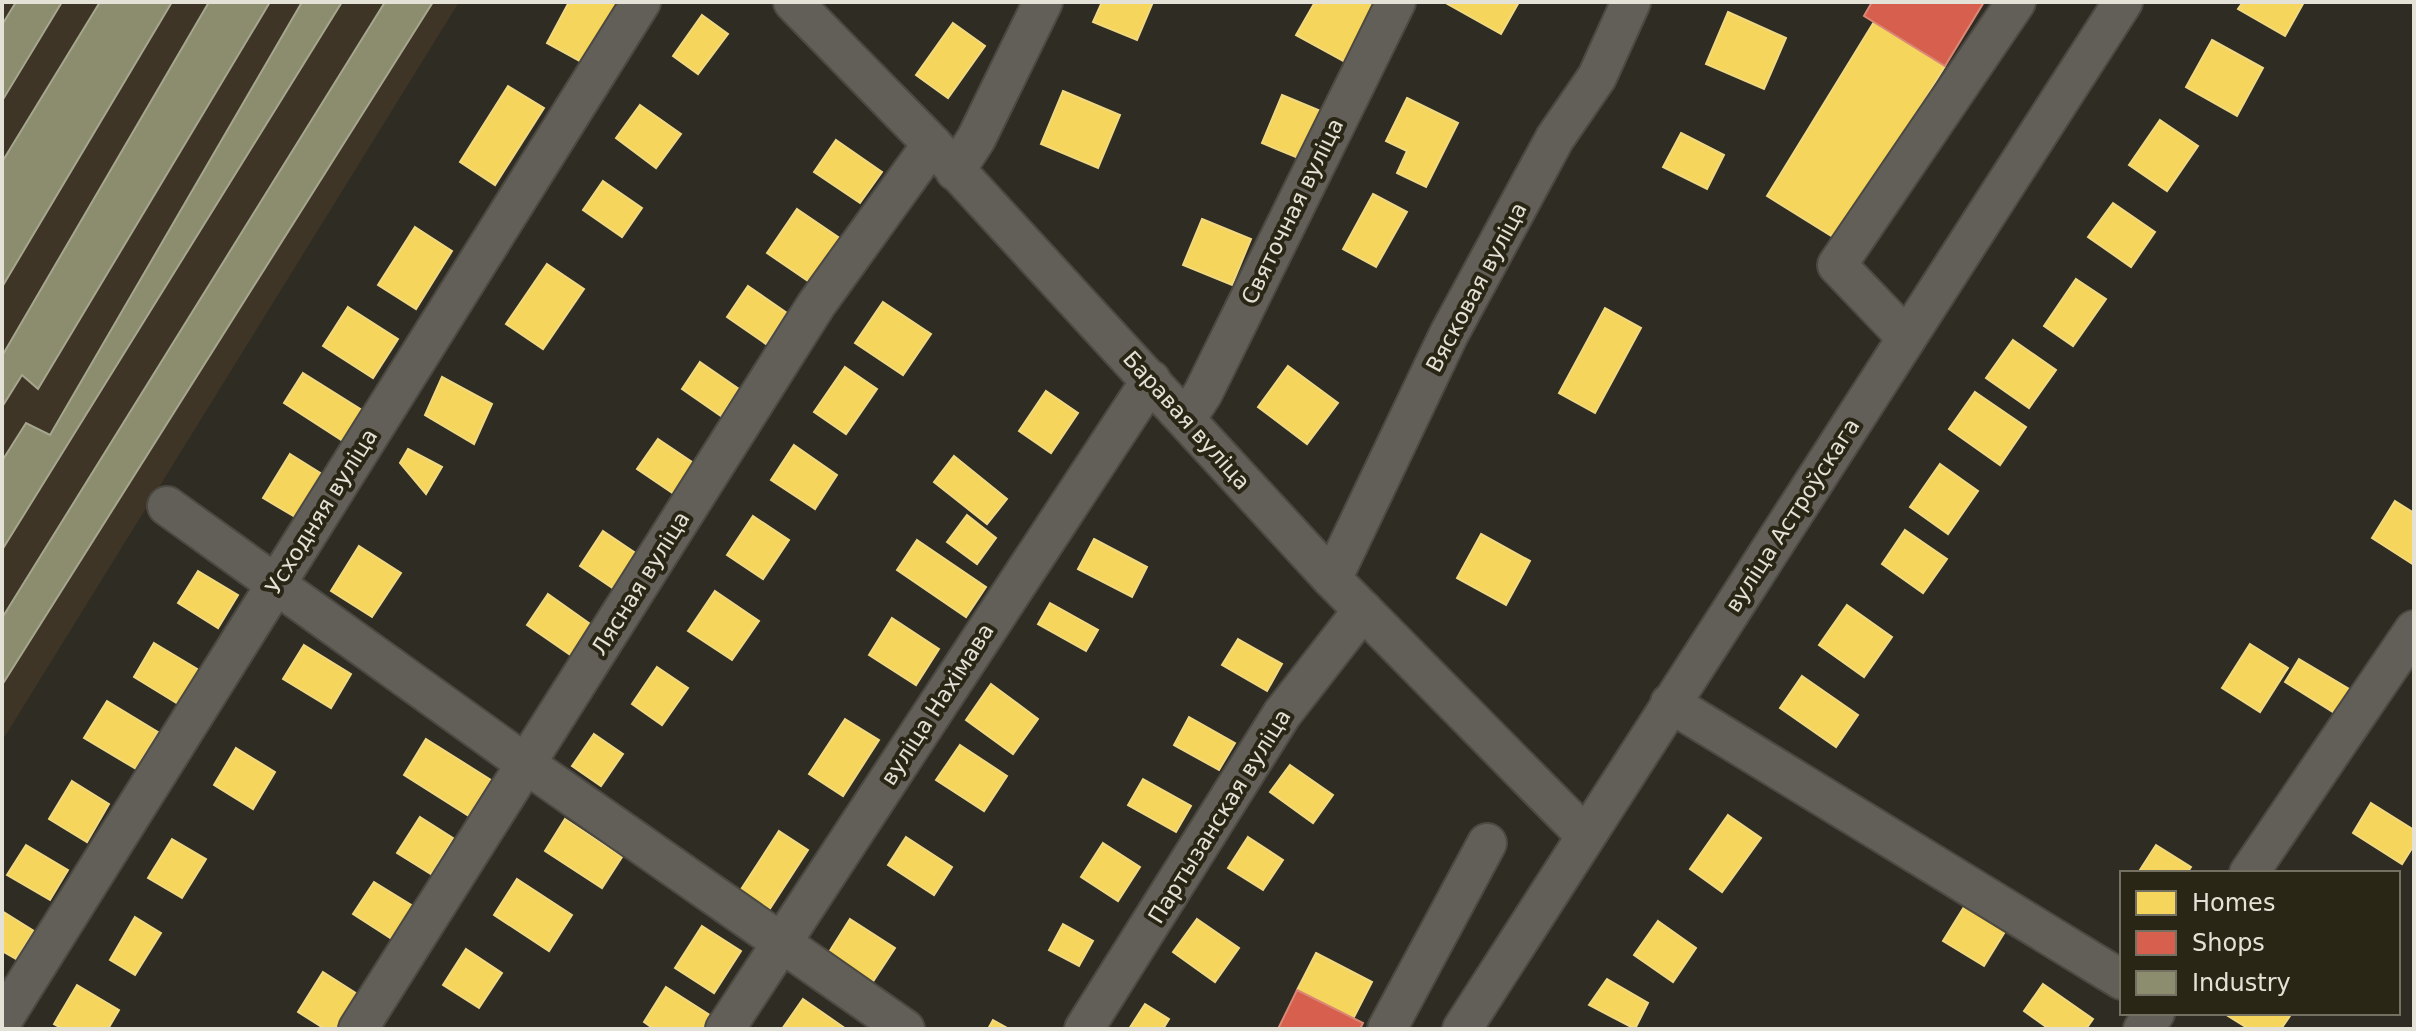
<svg xmlns="http://www.w3.org/2000/svg" width="2416" height="1031" viewBox="0 0 2416 1031" font-family="'DejaVu Sans',sans-serif">
  <style>
    .industrial { fill: #3e3526 }
    .homes { fill: #f6d55c; stroke: #f1d981; stroke-width: 2 }
    .shops { fill: #d6604d; stroke: #da8776; stroke-width: 2 }
    .industry { fill: #8c8c6e; stroke: #a6a68e; stroke-width: 2 }
    .lines { fill: none; stroke-linecap: round; stroke-linejoin: round }
    .minor-casing { stroke: #4b4941; stroke-width: 42 }
    .minor { stroke: #615f58; stroke-width: 38 }
    .labels { text-anchor: middle; stroke-width: 8; stroke-linejoin: round; paint-order: stroke }
    .street-label { font-size: 22px; fill: #e4e2d7; stroke: #2a2615 }
  </style>
  <rect width="100%" height="100%" fill="#2f2c23"/>
  <path class="industrial" d="M2 2H459L2 741Z"/>
  <g class="homes">
    <path d="M569 2H619L585 64 547 43Z"/>
    <path d="M1102 2H1153L1137 40 1093 22Z"/>
    <path d="M1315 2H1378L1345 62 1296 35Z"/>
    <path d="M1444 2H1519L1501 34Z"/>
    <path d="M2243 2H2304L2285 36 2238 9Z"/>
    <path d="M1728 12 1786 38 1764 89 1706 64Z"/>
    <path d="M702 15 728 34 698 74 673 56Z"/>
    <path d="M1874 22 1945 66 1838 240 1767 196Z"/>
    <path d="M953 23 985 46 948 98 916 75Z"/>
    <path d="M2212 40 2263 68 2237 116 2186 87Z"/>
    <path d="M508 86 544 108 495 185 460 162Z"/>
    <path d="M1063 91 1120 115 1098 168 1041 144Z"/>
    <path d="M1282 95 1328 114 1308 162 1262 143Z"/>
    <path d="M1407 98 1458 123 1426 187 1397 173 1407 151 1386 141Z"/>
    <path d="M640 105 681 134 656 168 616 138Z"/>
    <path d="M2160 120 2198 146 2167 191 2129 165Z"/>
    <path d="M1681 133 1724 155 1707 189 1663 167Z"/>
    <path d="M836 140 882 172 860 203 814 172Z"/>
    <path d="M603 181 642 208 622 237 583 210Z"/>
    <path d="M1373 194 1407 212 1376 267 1343 249Z"/>
    <path d="M2113 203 2155 232 2131 267 2088 237Z"/>
    <path d="M797 209 844 241 814 285 767 253Z"/>
    <path d="M1202 219 1251 239 1232 285 1183 265Z"/>
    <path d="M415 227 452 251 416 309 378 285Z"/>
    <path d="M547 264 584 289 543 349 506 324Z"/>
    <path d="M2076 279 2106 299 2073 346 2044 326Z"/>
    <path d="M748 286 787 313 766 344 727 317Z"/>
    <path d="M883 302 931 334 903 375 855 343Z"/>
    <path d="M348 307 398 339 373 378 323 346Z"/>
    <path d="M1605 308 1641 328 1595 413 1559 393Z"/>
    <path d="M2013 340 2056 370 2029 408 1986 378Z"/>
    <path d="M700 362 739 389 721 416 682 389Z"/>
    <path d="M1288 366 1338 403 1307 444 1258 407Z"/>
    <path d="M845 367 877 389 846 434 814 412Z"/>
    <path d="M303 373 362 410 343 441 284 403Z"/>
    <path d="M442 377 492 404 474 444 425 415Z"/>
    <path d="M1046 391 1078 413 1051 453 1019 431Z"/>
    <path d="M1975 392 2026 427 2000 465 1949 429Z"/>
    <path d="M658 439 701 468 680 498 637 469Z"/>
    <path d="M794 445 837 475 815 509 771 480Z"/>
    <path d="M408 449 442 467 426 494 400 463Z"/>
    <path d="M290 454 322 474 295 517 263 498Z"/>
    <path d="M954 456 1007 499 987 524 934 482Z"/>
    <path d="M1940 464 1978 491 1948 534 1910 507Z"/>
    <path d="M2395 501 2414 513V565L2372 538Z"/>
    <path d="M967 515 996 538 977 564 947 542Z"/>
    <path d="M753 516 789 540 763 579 727 555Z"/>
    <path d="M1905 530 1947 559 1923 593 1882 564Z"/>
    <path d="M603 531 640 556 617 591 580 566Z"/>
    <path d="M1481 534 1530 561 1506 605 1457 578Z"/>
    <path d="M1094 539 1147 567 1132 597 1078 569Z"/>
    <path d="M917 540 986 587 966 617 897 570Z"/>
    <path d="M359 546 401 573 372 617 331 591Z"/>
    <path d="M198 571 238 595 218 628 178 603Z"/>
    <path d="M715 591 759 621 732 660 688 631Z"/>
    <path d="M548 594 593 626 572 656 527 625Z"/>
    <path d="M1050 603 1098 630 1086 651 1038 624Z"/>
    <path d="M1847 605 1892 637 1864 677 1819 645Z"/>
    <path d="M892 618 939 649 916 685 869 655Z"/>
    <path d="M1238 639 1282 664 1267 691 1222 665Z"/>
    <path d="M154 643 199 670 178 704 134 677Z"/>
    <path d="M2250 644 2288 668 2260 712 2222 688Z"/>
    <path d="M304 645 351 674 331 708 283 679Z"/>
    <path d="M2299 659 2356 693 2341 717 2285 682Z"/>
    <path d="M657 667 688 688 662 725 632 704Z"/>
    <path d="M1802 676 1858 715 1836 747 1780 708Z"/>
    <path d="M991 684 1038 719 1013 754 966 720Z"/>
    <path d="M107 701 158 732 136 769 84 738Z"/>
    <path d="M1189 717 1235 743 1219 770 1174 745Z"/>
    <path d="M845 719 879 740 843 796 809 774Z"/>
    <path d="M594 734 623 754 601 786 572 766Z"/>
    <path d="M426 739 491 780 469 816 404 775Z"/>
    <path d="M960 745 1007 776 984 811 936 780Z"/>
    <path d="M236 748 275 772 253 809 214 785Z"/>
    <path d="M1290 765 1333 795 1313 823 1270 792Z"/>
    <path d="M1143 779 1191 806 1176 832 1128 805Z"/>
    <path d="M72 781 109 804 87 842 49 819Z"/>
    <path d="M2371 803 2414 830V845L2402 864 2353 833Z"/>
    <path d="M1728 815 1761 838 1722 892 1690 869Z"/>
    <path d="M420 817 453 838 431 874 397 853Z"/>
    <path d="M565 819 622 857 602 888 545 851Z"/>
    <path d="M779 831 808 850 769 910 740 891Z"/>
    <path d="M906 837 952 867 934 895 888 865Z"/>
    <path d="M1248 837 1283 860 1263 890 1228 868Z"/>
    <path d="M172 839 206 859 182 898 148 878Z"/>
    <path d="M1103 843 1140 867 1118 901 1081 877Z"/>
    <path d="M26 845 68 870 50 900 7 875Z"/>
    <path d="M2156 845 2191 867 2187 873H2138Z"/>
    <path d="M517 879 572 915 549 951 494 915Z"/>
    <path d="M374 882 413 906 392 939 353 914Z"/>
    <path d="M1969 899 2009 925 1984 966 1943 941Z"/>
    <path d="M2 911 34 931 16 959 2 951Z"/>
    <path d="M135 917 161 933 135 975 110 960Z"/>
    <path d="M850 919 895 948 870 986 826 957Z"/>
    <path d="M1197 919 1239 948 1215 982 1173 952Z"/>
    <path d="M1658 921 1696 948 1673 982 1634 955Z"/>
    <path d="M1063 924 1093 941 1079 966 1049 950Z"/>
    <path d="M702 926 741 951 714 993 675 968Z"/>
    <path d="M466 949 502 973 479 1008 443 985Z"/>
    <path d="M1316 953 1372 982 1353 1019 1297 990Z"/>
    <path d="M323 972 362 997 341 1029H325L298 1012Z"/>
    <path d="M1607 979 1648 1003 1635 1029 1589 1005Z"/>
    <path d="M2043 984 2093 1019 2086 1029H2049L2024 1011Z"/>
    <path d="M77 985 119 1010 108 1029H63L54 1024Z"/>
    <path d="M666 987 716 1019 710 1029H654L644 1022Z"/>
    <path d="M803 999 846 1029H782Z"/>
    <path d="M1145 1004 1169 1019 1163 1029H1129Z"/>
    <path d="M2230 1013H2292L2281 1029H2249L2228 1016Z"/>
    <path d="M993 1020 1009 1029H988Z"/>
  </g>
  <g class="shops">
    <path d="M1872 2H1984L1945 66 1864 16Z"/>
    <path d="M1297 990 1363 1023 1360 1029H1278Z"/>
  </g>
  <g class="industry">
    <path d="M16 2H62L2 101V25Z"/>
    <path d="M100 2H172L2 287V162Z"/>
    <path d="M209 2H270L38 389 22 375 2 407V356Z"/>
    <path d="M302 2H342L2 550V461L26 423 50 435Z"/>
    <path d="M385 2H433L2 685V618Z"/>
  </g>
  <g class="lines">
    <g class="minor-casing">
      <g id="minor">
        <path d="M793 2 932 144 1332 579 1585 835"/>
        <path d="M955 171 976 139 1043 2"/>
        <path d="M1906 337 1837 265 2016 2"/>
        <path d="M1186 419 1203 393 1396 2"/>
        <path d="M167 506 526 764 905 1029"/>
        <path d="M1332 579 1449 334 1555 138 1597 77 1631 2"/>
        <path d="M1670 703 2122 980"/>
        <path d="M2249 873 2414 630"/>
        <path d="M2 1021 641 2"/>
        <path d="M358 1029 816 305 932 144"/>
        <path d="M725 1029 1151 380"/>
        <path d="M1084 1029 1282 714 1363 610"/>
        <path d="M1387 1029 1487 843"/>
        <path d="M1462 1029 2123 2"/>
        <path d="M2143 1029 2155 1013"/>
      </g>
    </g>
    <use href="#minor" class="minor"/>
  </g>
  <g class="labels">
    <g class="street-label">
      <text transform="translate(1292 211) rotate(-64)" y="8">Святочная вуліца</text>
      <text transform="translate(1476 287) rotate(-62)" y="8">Вясковая вуліца</text>
      <text transform="translate(1187 420) rotate(48)" y="8">Баравая вуліца</text>
      <text transform="translate(321 511) rotate(-58)" y="8">Усходняя вуліца</text>
      <text transform="translate(1792 515) rotate(-57)" y="8">вуліца Астроўскага</text>
      <text transform="translate(640 583) rotate(-58)" y="8">Лясная вуліца</text>
      <text transform="translate(937 704) rotate(-57)" y="8">вуліца Нахімава</text>
      <text transform="translate(1219 816) rotate(-58)" y="8">Партызанская вуліца</text>
    </g>
  </g>
  <rect width="2416" height="1031" fill="none" stroke="#e4e2d7" stroke-width="8"/>
  <rect x="2120" y="871" width="280" height="144" fill="#2a2615" stroke="#747163" stroke-width="2"/>
  <rect x="2136" y="891" width="40" height="24" fill="#f6d55c" stroke="#747163" stroke-width="2"/>
  <text x="2192" y="911" font-size="24" fill="#e4e2d7">Homes</text>
  <rect x="2136" y="931" width="40" height="24" fill="#d6604d" stroke="#747163" stroke-width="2"/>
  <text x="2192" y="951" font-size="24" fill="#e4e2d7">Shops</text>
  <rect x="2136" y="971" width="40" height="24" fill="#8c8c6e" stroke="#747163" stroke-width="2"/>
  <text x="2192" y="991" font-size="24" fill="#e4e2d7">Industry</text>
</svg>
